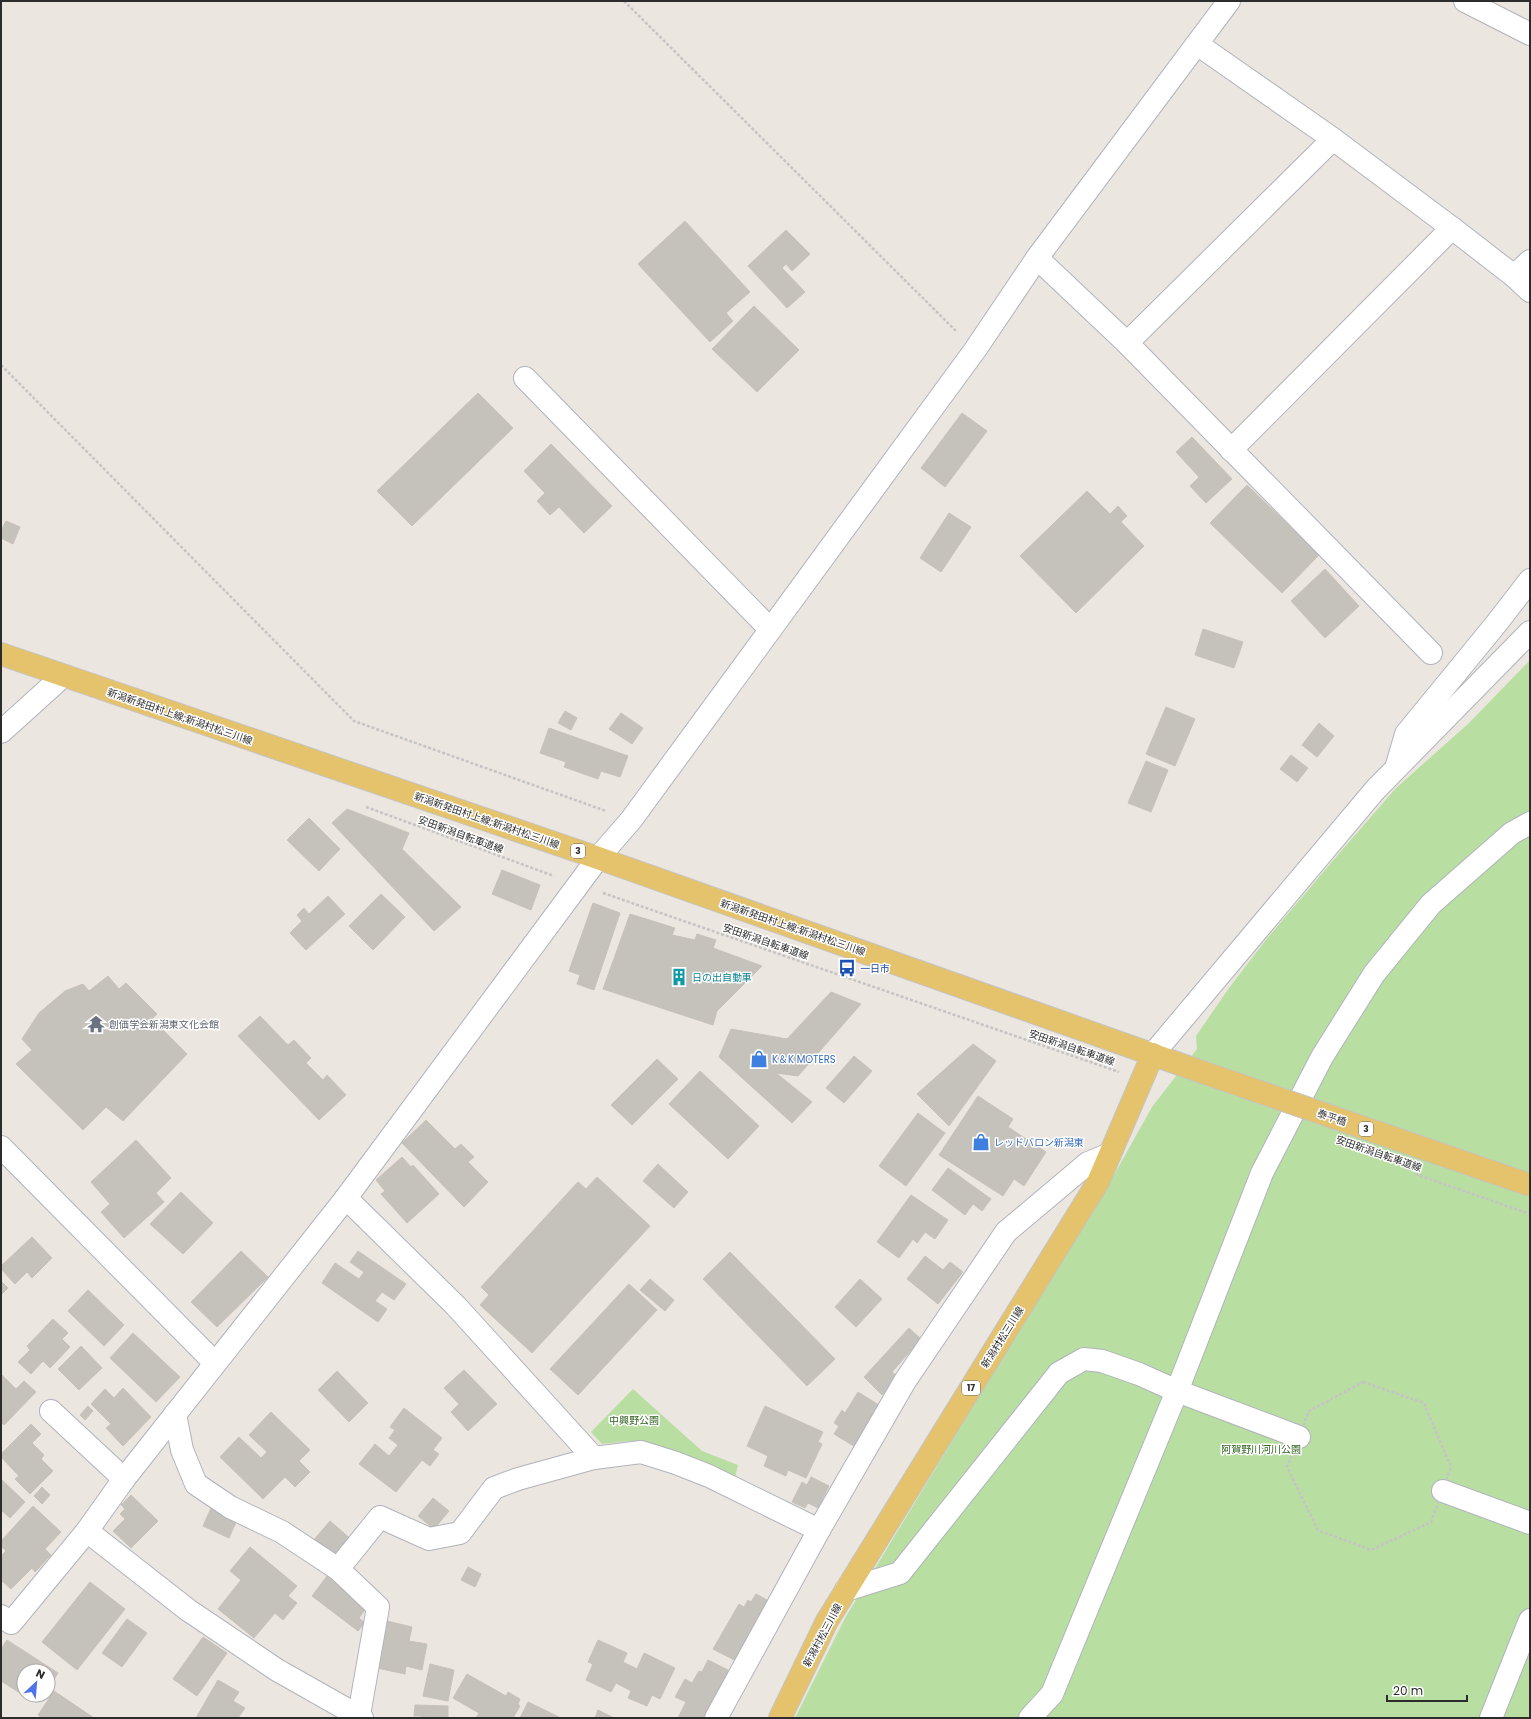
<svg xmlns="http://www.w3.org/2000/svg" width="1531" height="1719" viewBox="0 0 1531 1719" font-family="Poppins,'Noto Sans JP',sans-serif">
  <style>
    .green { fill: #b9dea2 }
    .building { fill: #c5c1bb; stroke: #c8c2b9 }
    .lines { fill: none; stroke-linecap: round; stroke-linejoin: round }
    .minor-casing { stroke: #b0b3bb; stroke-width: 24 }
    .major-casing { stroke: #c4c4c4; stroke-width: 24 }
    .path { stroke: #c4c4c4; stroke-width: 2.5; stroke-dasharray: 3 2; stroke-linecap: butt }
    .minor { stroke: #fff; stroke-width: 22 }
    .major { stroke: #e5c36d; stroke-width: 22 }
    .major-bridge-casing { stroke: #c4c4c4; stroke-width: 24; stroke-linecap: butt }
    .major-bridge { stroke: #e5c36d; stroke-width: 22 }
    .labels { text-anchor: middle; stroke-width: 3; stroke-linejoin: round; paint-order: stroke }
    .shield { fill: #fff; stroke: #6b6b6b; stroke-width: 1 }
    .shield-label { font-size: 9px; font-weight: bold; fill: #2c2c2c }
    .street-label { font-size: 10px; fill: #2c2c2c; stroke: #fff }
    .transit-label { font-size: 10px; fill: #164399; stroke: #fff; text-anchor: start }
    .culture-label { font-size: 10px; fill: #0d838f; stroke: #fff; text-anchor: start }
    .worship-label { font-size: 10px; fill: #5b616d; stroke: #fff; text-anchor: start }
    .shop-label { font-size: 10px; fill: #366cbe; stroke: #fff; text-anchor: start }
    .park-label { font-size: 10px; fill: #336421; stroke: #fff }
  </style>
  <rect width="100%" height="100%" fill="#ece6e0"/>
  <g class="green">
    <path d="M1530 660V1718H795L845 1618 1017 1334 1105 1191 1152 1107 1197 1049 1196 1036 1229 988 1265 941 1342 850 1396 788 1468 724Z"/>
    <path d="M633 1389 702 1451 738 1465 735 1477 699 1459 629 1441 602 1444 591 1432Z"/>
  </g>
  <g class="building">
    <path d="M685 221 750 292 726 313 733 321 710 342 638 264Z"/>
    <path d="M786 230 810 254 792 271 786 264 782 268 805 292 787 308 748 266Z"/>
    <path d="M754 306 799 350 757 392 712 349Z"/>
    <path d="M478 393 513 428 412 526 377 491Z"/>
    <path d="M962 413 987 431 945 487 921 468Z"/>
    <path d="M1192 437 1232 479 1206 503 1190 486 1199 477 1176 452Z"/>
    <path d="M551 444 612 506 584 533 559 507 550 515 537 501 545 493 524 471Z"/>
    <path d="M1247 485 1319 555 1282 593 1210 523Z"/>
    <path d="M1087 491 1110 514 1118 506 1127 516 1121 522 1144 546 1076 613 1020 556Z"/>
    <path d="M949 513 971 527 941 572 920 558Z"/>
    <path d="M6 521 20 527 13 544 1 538V531Z"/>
    <path d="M1325 569 1359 606 1325 638 1291 601Z"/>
    <path d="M1203 629 1243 642 1234 668 1195 655Z"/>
    <path d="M1166 707 1195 719 1175 766 1146 754Z"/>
    <path d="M565 711 577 718 571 730 558 723Z"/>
    <path d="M621 713 643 728 632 744 609 729Z"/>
    <path d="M1319 723 1334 736 1317 757 1302 745Z"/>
    <path d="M549 728 628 756 620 777 601 771 598 779 564 767 566 762 540 753Z"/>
    <path d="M1291 755 1308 768 1297 782 1280 769Z"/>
    <path d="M1146 761 1168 770 1151 812 1128 803Z"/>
    <path d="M347 809 409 833 402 849 461 907 434 931 332 823Z"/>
    <path d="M309 818 340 849 319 871 287 840Z"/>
    <path d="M502 870 540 885 531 910 492 894Z"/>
    <path d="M381 894 405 917 373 950 349 926Z"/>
    <path d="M328 896 345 914 306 950 290 933 302 921 297 915 304 908 309 914Z"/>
    <path d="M593 903 620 913 594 990 577 984 580 975 569 971Z"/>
    <path d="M630 914 675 928 672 935 695 940 697 934 716 940 713 948 762 966 717 1011 713 1025 603 989Z"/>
    <path d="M108 976 119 989 126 983 157 1014 152 1019 187 1054 123 1121 106 1107 83 1130 16 1064 32 1050 22 1039 39 1013 65 991 83 984 89 991Z"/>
    <path d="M831 992 861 1004 798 1076 776 1073 812 1102 792 1123 719 1057 731 1029 787 1039Z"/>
    <path d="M260 1016 288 1045 294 1040 311 1058 306 1063 323 1080 327 1075 346 1095 319 1120 238 1036Z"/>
    <path d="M973 1044 996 1061 949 1126 917 1094Z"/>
    <path d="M854 1056 872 1071 844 1103 826 1088Z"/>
    <path d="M657 1059 678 1079 632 1125 611 1105Z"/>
    <path d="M700 1071 759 1126 728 1159 669 1104Z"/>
    <path d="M978 1096 1013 1119 1008 1127 1046 1152 1024 1186 1014 1179 1003 1196 939 1155Z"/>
    <path d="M918 1113 945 1133 906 1186 879 1166Z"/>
    <path d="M426 1120 455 1149 461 1144 474 1157 468 1162 488 1182 464 1207 402 1143Z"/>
    <path d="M136 1140 171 1178 156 1193 164 1202 124 1238 101 1212 110 1204 91 1182Z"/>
    <path d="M402 1157 411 1167 413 1165 439 1194 407 1223 381 1194 385 1191 376 1180Z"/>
    <path d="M658 1164 688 1192 674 1208 643 1181Z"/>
    <path d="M948 1168 991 1199 982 1211 973 1204 965 1215 932 1190Z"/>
    <path d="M597 1177 650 1226 532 1353 480 1305 489 1295 481 1287 578 1182 586 1189Z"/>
    <path d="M181 1192 213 1223 183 1254 150 1224Z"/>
    <path d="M911 1195 948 1220 935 1239 925 1232 917 1243 913 1239 899 1258 877 1242Z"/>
    <path d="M32 1237 52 1258 32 1278 27 1272 15 1284 1 1269V1266Z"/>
    <path d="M241 1251 268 1277 217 1327 191 1302Z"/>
    <path d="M358 1251 406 1284 394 1300 382 1292 375 1301 387 1309 378 1322 322 1283 335 1263 359 1279 364 1272 350 1262Z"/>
    <path d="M730 1252 835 1359 807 1386 703 1279Z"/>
    <path d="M925 1256 943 1270 950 1262 963 1272 938 1304 907 1279Z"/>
    <path d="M650 1279 674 1300 665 1311 640 1290Z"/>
    <path d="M860 1279 882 1299 856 1327 835 1307Z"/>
    <path d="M1 1281 8 1288 1 1295Z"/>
    <path d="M629 1284 657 1310 578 1395 550 1369Z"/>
    <path d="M88 1290 124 1325 104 1346 68 1311Z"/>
    <path d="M53 1319 68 1333 62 1339 70 1347 50 1368 43 1361 31 1374 18 1362 30 1350 27 1346Z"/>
    <path d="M909 1328 921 1339 892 1372 898 1377 882 1395 864 1377Z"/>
    <path d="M133 1333 180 1377 156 1402 110 1358Z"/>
    <path d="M81 1346 102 1368 79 1390 58 1369Z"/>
    <path d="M464 1370 497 1404 468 1431 451 1412 459 1404 444 1388Z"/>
    <path d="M337 1371 368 1403 349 1422 318 1390Z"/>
    <path d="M2 1375 16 1389 24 1381 36 1392 4 1425 1 1422Z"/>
    <path d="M123 1388 151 1417 123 1446 106 1428 111 1424 91 1404 105 1389 114 1398Z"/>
    <path d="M858 1392 882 1407 857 1448 834 1434 839 1426 834 1423 842 1410 845 1413Z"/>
    <path d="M88 1406 93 1411 85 1420 80 1415Z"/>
    <path d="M765 1406 823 1432 818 1442 822 1444 806 1478 788 1470 786 1476 764 1466 768 1456 747 1446Z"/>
    <path d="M404 1408 442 1438 433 1450 439 1454 430 1466 422 1460 396 1492 359 1464 375 1444 389 1456 398 1445 389 1438 395 1430 390 1427Z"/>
    <path d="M271 1412 310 1450 299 1461 310 1472 295 1487 285 1477 263 1499 220 1457 239 1437 261 1458 267 1452 249 1435Z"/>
    <path d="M31 1424 41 1434 32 1443 44 1455 41 1459 53 1471 30 1494 15 1479 19 1476 1 1457V1454Z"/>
    <path d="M811 1477 829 1486 818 1508 808 1503 805 1508 792 1502 802 1482 807 1485Z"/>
    <path d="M1 1479 25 1502 10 1518 1 1510Z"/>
    <path d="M42 1487 50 1495 42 1504 34 1496Z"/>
    <path d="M131 1495 158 1521 131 1548 113 1531 125 1519 120 1514 125 1509 121 1505Z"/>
    <path d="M433 1498 449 1511 434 1529 418 1516Z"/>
    <path d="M33 1506 61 1532 45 1549 51 1555 35 1572 32 1568 11 1589 1 1580V1556L6 1551 1 1546V1541Z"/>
    <path d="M211 1508 237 1520 229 1538 203 1526Z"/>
    <path d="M330 1521 352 1540 333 1561 312 1542Z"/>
    <path d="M250 1547 297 1586 288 1596 297 1603 283 1620 275 1613 254 1638 218 1609 241 1580 230 1571Z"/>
    <path d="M468 1567 481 1574 475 1587 461 1580Z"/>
    <path d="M327 1576 367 1607 359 1618 365 1623 358 1631 312 1596Z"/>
    <path d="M90 1582 125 1609 77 1670 42 1642Z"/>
    <path d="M756 1594 769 1601 736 1661 713 1649 739 1604 744 1607 748 1600 751 1602Z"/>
    <path d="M127 1619 147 1633 122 1667 102 1653Z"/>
    <path d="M387 1621 412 1627 409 1641 427 1644 422 1670 406 1666 405 1674 377 1668Z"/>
    <path d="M203 1637 227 1653 197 1696 173 1679Z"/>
    <path d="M7 1640 58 1673 48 1689V1671H24V1695H30L28 1698 1 1681V1649Z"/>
    <path d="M598 1640 627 1653 623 1662 637 1669 644 1653 675 1668 660 1699 652 1695 647 1706 628 1698 631 1691 616 1683 611 1692 586 1680 593 1664 588 1662Z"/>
    <path d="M708 1660 730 1671 706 1718H678L686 1702 675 1697 685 1679 692 1683 699 1671 702 1672Z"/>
    <path d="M430 1664 454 1670 448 1701 423 1696Z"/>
    <path d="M467 1674 506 1696 508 1692 520 1699 518 1704 520 1706 513 1718H476L479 1713 453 1698Z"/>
    <path d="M218 1680 239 1692 233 1701 245 1708 238 1718H196Z"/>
    <path d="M54 1691 94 1718H42L38 1715Z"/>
    <path d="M528 1702 559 1717 558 1718H520Z"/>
    <path d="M415 1705 448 1706V1718H421V1716H414Z"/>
    <path d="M598 1710 614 1718H595Z"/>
  </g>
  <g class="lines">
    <g class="minor-casing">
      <g id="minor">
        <path d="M1465 1 1530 34"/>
        <path d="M1197 44 1333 139 1452 228 1231 450"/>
        <path d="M1452 228 1514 276 1530 261"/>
        <path d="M1037 258 1127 343 1431 653"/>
        <path d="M1514 276 1530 291"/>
        <path d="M1127 343 1333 139"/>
        <path d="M525 378 770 629"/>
        <path d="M1 732 63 676"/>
        <path d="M1397 765 1406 734 1496 624 1530 580"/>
        <path d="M1153 1054 1375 790 1530 632"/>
        <path d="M1 1147 215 1363"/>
        <path d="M346 1198 456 1306 594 1458 641 1452 676 1463 709 1476 819 1530"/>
        <path d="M51 1411 124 1479"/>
        <path d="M175 1414 182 1450 196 1484 230 1507 282 1532 338 1569 378 1607 359 1715"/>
        <path d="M1443 1491 1530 1523"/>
        <path d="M87 1531 188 1610 277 1670 362 1718"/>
        <path d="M338 1569 380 1517 429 1539 460 1533 494 1488 518 1479 594 1458"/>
        <path d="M846 1590 900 1573 1059 1373 1084 1359 1102 1361 1139 1374 1177 1391 1299 1437"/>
        <path d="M1 1616 11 1623 87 1531 124 1479 346 1198 598 858 631 820 975 350 1037 258 1229 1"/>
        <path d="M716 1718 819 1530 905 1381 1006 1232 1088 1163 1110 1154"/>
        <path d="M1030 1718 1052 1694 1177 1391 1262 1173 1322 1057 1374 974 1431 904 1512 833 1530 823"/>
        <path d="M1491 1718 1530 1620"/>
      </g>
    </g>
    <g class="major-casing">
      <g id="major">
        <path d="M1 654 598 858 1202 1072"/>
        <path d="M780 1718 827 1621 1098 1182 1153 1054"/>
      </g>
    </g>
    <g class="path">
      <path d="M624 1 957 332"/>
      <path d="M1 365 354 721 606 811"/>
      <path d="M366 807 554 876"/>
      <path d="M603 893 1119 1072"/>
      <path d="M1415 1174 1530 1214"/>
      <path d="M1363 1382 1424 1403 1451 1467 1431 1522 1371 1550 1318 1530 1287 1467 1309 1411Z"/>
    </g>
    <use href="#minor" class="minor"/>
    <use href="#major" class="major"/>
    <g class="major-bridge-casing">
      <path id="major-bridge" d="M1202 1072 1530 1185"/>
    </g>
    <use href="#major-bridge" class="major-bridge"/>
  </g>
  <defs>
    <g id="bus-bare" transform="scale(1.38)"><path d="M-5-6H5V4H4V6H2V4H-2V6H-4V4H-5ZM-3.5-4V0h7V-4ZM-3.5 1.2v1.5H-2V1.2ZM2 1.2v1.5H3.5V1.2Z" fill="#1a4fb4" stroke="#fff" stroke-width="2.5" paint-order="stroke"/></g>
    <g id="building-bare" transform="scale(1.38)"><path d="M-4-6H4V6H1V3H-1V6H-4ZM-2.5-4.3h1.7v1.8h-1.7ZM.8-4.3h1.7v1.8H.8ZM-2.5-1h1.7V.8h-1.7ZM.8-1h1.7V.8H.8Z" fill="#0f9aa8" stroke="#fff" stroke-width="2.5" paint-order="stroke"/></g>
    <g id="temple-bare" transform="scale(1.38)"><path d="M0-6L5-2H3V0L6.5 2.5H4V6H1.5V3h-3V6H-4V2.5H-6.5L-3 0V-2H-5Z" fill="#6b7280" stroke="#fff" stroke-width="2.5" paint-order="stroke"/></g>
    <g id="shop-bare" transform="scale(1.38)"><path d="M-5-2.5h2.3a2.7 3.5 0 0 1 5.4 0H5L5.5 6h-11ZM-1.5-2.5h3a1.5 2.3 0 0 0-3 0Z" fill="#3f7fe0" stroke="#fff" stroke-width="2.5" paint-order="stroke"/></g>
  </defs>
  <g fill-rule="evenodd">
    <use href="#bus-bare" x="847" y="968"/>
    <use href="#building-bare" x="679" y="977"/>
    <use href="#temple-bare" x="96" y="1024"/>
    <use href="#shop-bare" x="759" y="1059"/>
    <use href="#shop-bare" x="981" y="1142"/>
  </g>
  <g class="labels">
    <g class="shield">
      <rect x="571" y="844" width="14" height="14" rx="3"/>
      <rect x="1359" y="1122" width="14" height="14" rx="3"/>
      <rect x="962" y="1381" width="18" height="14" rx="3"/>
    </g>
    <g class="shield-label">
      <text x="578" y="854">3</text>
      <text x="1366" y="1132">3</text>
      <text x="971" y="1391">17</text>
    </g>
    <g class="street-label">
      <text transform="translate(180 716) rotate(19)" y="4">新潟新発田村上線;新潟村松三川線</text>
      <text transform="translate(487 820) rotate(19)" y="4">新潟新発田村上線;新潟村松三川線</text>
      <text transform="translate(461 834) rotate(20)" y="4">安田新潟自転車道線</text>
      <text transform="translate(793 927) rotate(19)" y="4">新潟新発田村上線;新潟村松三川線</text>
      <text transform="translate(766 941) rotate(19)" y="4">安田新潟自転車道線</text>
      <text transform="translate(1072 1047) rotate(19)" y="4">安田新潟自転車道線</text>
      <text transform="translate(1332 1117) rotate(19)" y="4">泰平橋</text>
      <text transform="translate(1379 1153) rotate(19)" y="4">安田新潟自転車道線</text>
      <text transform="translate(1002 1337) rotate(-58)" y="4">新潟村松三川線</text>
      <text transform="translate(822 1635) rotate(-62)" y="4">新潟村松三川線</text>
    </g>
    <g class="transit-label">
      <text x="860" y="972">一日市</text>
    </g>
    <g class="culture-label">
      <text x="692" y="981">日の出自動車</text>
    </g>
    <g class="worship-label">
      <text x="109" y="1028">創価学会新潟東文化会館</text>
    </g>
    <g class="shop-label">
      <text x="772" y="1063">K＆K MOTERS</text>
      <text x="994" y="1146">レッドバロン新潟東</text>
    </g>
    <g class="park-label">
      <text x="634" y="1424">中興野公園</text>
      <text x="1261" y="1453">阿賀野川河川公園</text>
    </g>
  </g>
  <rect width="1531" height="1719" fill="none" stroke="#2c2c2c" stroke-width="4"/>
  <g transform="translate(36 1683) rotate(26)"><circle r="19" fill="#ffffff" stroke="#ababab"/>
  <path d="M0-3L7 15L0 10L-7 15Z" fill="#4f74ea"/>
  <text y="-6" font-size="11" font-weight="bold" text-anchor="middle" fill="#2c2c2c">N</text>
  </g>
  <path d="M1387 1695v6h80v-6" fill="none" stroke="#2c2c2c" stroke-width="2"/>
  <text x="1393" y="1695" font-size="12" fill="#2c2c2c" stroke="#ffffff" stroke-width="3" paint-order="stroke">20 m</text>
</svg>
